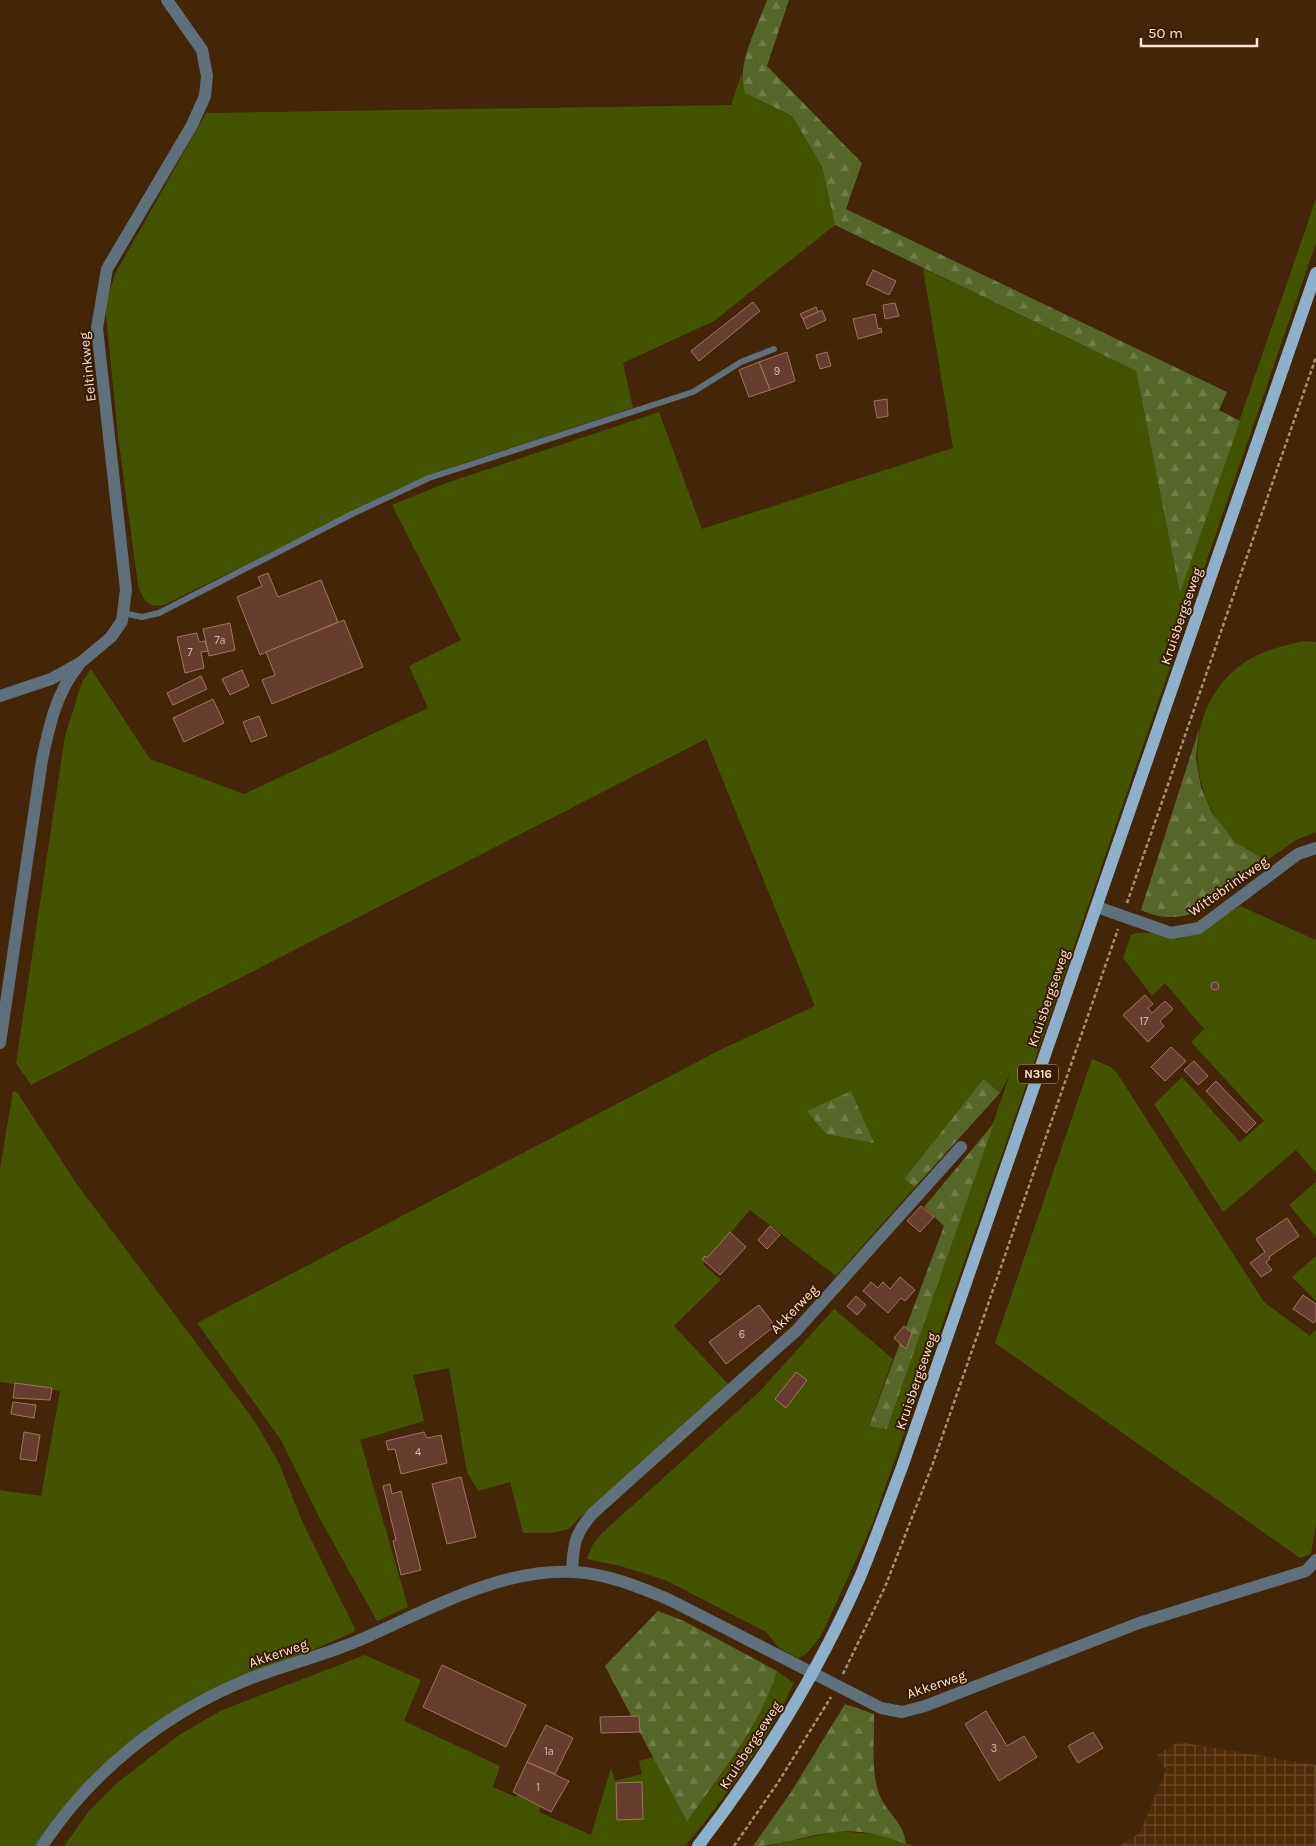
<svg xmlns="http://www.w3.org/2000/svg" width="1316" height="1846" viewBox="0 0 1316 1846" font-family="Karla,sans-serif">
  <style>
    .industrial { fill: url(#industrial-grid) }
    .grass { fill: #435300 }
    .forest { fill: url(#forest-firs) }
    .building { fill: #663e2f; stroke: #a07363 }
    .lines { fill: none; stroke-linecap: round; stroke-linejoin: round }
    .path { stroke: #a68e77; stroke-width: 2.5; stroke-dasharray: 4 2.5; stroke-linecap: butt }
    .lane { stroke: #5f6f7c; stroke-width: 6 }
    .street { stroke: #5f6f7c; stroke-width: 12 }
    .primary { stroke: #8fb0ca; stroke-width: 12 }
    .labels { text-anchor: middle; stroke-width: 4; stroke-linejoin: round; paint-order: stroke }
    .number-label { font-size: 11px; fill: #d4bbac }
    .shield { fill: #381c00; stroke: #bfa995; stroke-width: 1 }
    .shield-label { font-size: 12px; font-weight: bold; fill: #f9e5d5 }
    .street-label { font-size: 14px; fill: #f9e5d5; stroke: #381c00 }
  </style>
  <defs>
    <pattern id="industrial-grid" width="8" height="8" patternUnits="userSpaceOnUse" patternTransform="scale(1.25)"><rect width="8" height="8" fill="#4f2c06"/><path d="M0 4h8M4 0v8" fill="none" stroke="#694a29"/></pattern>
    <pattern id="forest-firs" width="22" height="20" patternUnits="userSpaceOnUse" patternTransform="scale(1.25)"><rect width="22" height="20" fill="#566626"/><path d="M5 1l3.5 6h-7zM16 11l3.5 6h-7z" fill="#6f7c45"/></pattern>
  </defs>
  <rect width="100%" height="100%" fill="#432607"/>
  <path class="industrial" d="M1179 1742 1316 1765V1846H1119L1140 1833 1166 1770 1157 1755Z"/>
  <g class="grass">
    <path d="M742 72 745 93 792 116 822 167 835 225 714 321 623 363 633 408 455 466 396 490 164 605C148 609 142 598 138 585L118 436 105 306 115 274 206 113 731 105Z"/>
    <path d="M1316 199V243L1027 1083 872 1525 821 1636 805 1655 798 1658 779 1648 766 1632 665 1580 620 1566 587 1559 592 1546 602 1533 760 1391 834 1309 893 1359 869 1425 887 1429 1010 1074 1000 1093 982 1080 904 1179 915 1187 836 1276 750 1210 703 1264 721 1280 674 1326 732 1388 643 1469 578 1519 569 1529 552 1533H523L510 1482 478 1491 467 1472 449 1368 413 1375 424 1421 360 1440 408 1607 377 1621 321 1521 281 1440 197 1323 720 1050 815 1006 706 739 31 1085 16 1063 65 736 82 682 91 669 150 759 244 794 428 708 409 666 461 640 392 505 446 483 659 412 702 529 953 448 923 268 1136 371 1180 592Z"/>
    <path d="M1303 641 1316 642V832L1296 840 1266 861C1256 855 1243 849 1234 841 1187 794 1183 713 1237 668 1256 652 1279 647 1303 641Z"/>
    <path d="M1240 906 1316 940V1173L1296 1150 1223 1212 1154 1104 1182 1077 1240 1142 1264 1121 1191 1042 1204 1029 1165 983 1152 996 1123 958 1131 935 1136 933H1180L1210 925Z"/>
    <path d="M1092 1059 1111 1067 1117 1073 1264 1302 1310 1336 1316 1329V1523L1311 1554 1300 1558 995 1343Z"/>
    <path d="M13 1091 17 1092 76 1183 254 1420 279 1463 302 1521 355 1629 354 1632 199 1700 148 1729 40 1846H0V1490L41 1496 60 1391 0 1382V1169Z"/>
    <path d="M1316 1182V1237L1289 1205Z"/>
    <path d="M1316 1256V1301L1292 1277Z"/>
    <path d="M365 1655 421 1680 404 1721 500 1766 493 1787 516 1797 519 1792 542 1802 539 1812 591 1835 611 1768 615 1781 642 1774 639 1761 653 1757 687 1822C721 1774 760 1728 777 1671L794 1683C767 1741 726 1797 685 1846H64L89 1811 117 1783 179 1735 222 1710Z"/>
    <path d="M838 1831 881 1835 914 1846H768Z"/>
  </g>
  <g class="forest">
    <path d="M767 0H789L767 66 862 163 846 209 1227 392 1219 410 1240 421 1180 593 1136 371 835 225 822 167 792 116 745 93C736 63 757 28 767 0Z"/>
    <path d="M1199 729 1196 758 1201 787 1212 813 1235 842 1266 861C1229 892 1193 934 1141 910Z"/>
    <path d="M983 1079 1000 1093 915 1187 904 1179Z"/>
    <path d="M851 1091 874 1143 826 1134 807 1111Z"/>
    <path d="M994 1123 887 1429 869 1426 944 1226 924 1207Z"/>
    <path d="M658 1611 684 1621 777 1671C760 1728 720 1774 687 1822L605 1666Z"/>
    <path d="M845 1704 874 1714C875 1740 870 1772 880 1796 888 1815 904 1822 906 1844 885 1836 860 1829 837 1832 808 1834 782 1846 753 1846L791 1792Z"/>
  </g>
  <g class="building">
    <path d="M873 270 896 281 889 295 866 284Z"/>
    <path d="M753 302 760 311 699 361 691 351Z"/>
    <path d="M895 303 899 316 885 319 883 305Z"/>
    <path d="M816 307 818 312 803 319 800 314Z"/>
    <path d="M822 310 826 320 807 329 803 319Z"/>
    <path d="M875 314 878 329 881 328 882 332 858 339 853 319Z"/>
    <path d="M787 352 795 381 770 390 759 362Z"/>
    <path d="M827 352 831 366 820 369 816 355Z"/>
    <path d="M759 362 770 390 749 397 739 370Z"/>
    <path d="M887 399 888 416 877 418 874 401Z"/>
    <path d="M268 573 278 597 321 580 338 622 260 655 237 597 262 586 258 577Z"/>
    <path d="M344 620 363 667 272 704 262 680 275 675 266 652Z"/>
    <path d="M230 623 235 650 209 656 203 629Z"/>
    <path d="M197 633 199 642 205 641 208 651 201 652 204 668 185 673 177 637Z"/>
    <path d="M242 670 249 686 230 695 222 679Z"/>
    <path d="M201 676 207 689 173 705 167 693Z"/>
    <path d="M213 699 224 723 184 742 173 718Z"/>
    <path d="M259 716 267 736 251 742 243 722Z"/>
    <circle cx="1215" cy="986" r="4"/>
    <path d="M1145 995 1153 1004 1148 1008 1152 1013 1165 1001 1173 1009 1160 1021 1164 1026 1148 1042 1123 1015Z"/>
    <path d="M1171 1047 1186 1061 1165 1081 1151 1067Z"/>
    <path d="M1194 1061 1208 1076 1198 1085 1184 1070Z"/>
    <path d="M1216 1081 1256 1123 1246 1133 1206 1091Z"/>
    <path d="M921 1206 934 1217 920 1232 907 1221Z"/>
    <path d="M1287 1218 1299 1236 1269 1257 1270 1259 1266 1262 1272 1270 1261 1277 1250 1263 1265 1252 1256 1239Z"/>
    <path d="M770 1226 780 1235 767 1249 758 1240Z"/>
    <path d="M730 1232 746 1247 720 1275 702 1259 705 1256 707 1258Z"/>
    <path d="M900 1277 915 1290 905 1301 901 1298 888 1313 863 1291 871 1282 878 1288 883 1282 890 1289Z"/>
    <path d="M1303 1295 1316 1304V1320L1314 1323 1293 1309Z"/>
    <path d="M856 1296 866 1305 857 1315 847 1306Z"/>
    <path d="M759 1305 775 1326 726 1364 709 1342Z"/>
    <path d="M904 1326 912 1333 906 1349 894 1338Z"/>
    <path d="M796 1372 807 1380 786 1408 775 1399Z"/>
    <path d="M15 1383 52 1388 50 1400 13 1398Z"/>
    <path d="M13 1402 36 1405 34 1418 11 1414Z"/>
    <path d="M24 1432 40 1435 36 1461 20 1459Z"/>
    <path d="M424 1432 427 1438 441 1435 447 1463 401 1474 395 1449 388 1450 386 1441Z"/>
    <path d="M461 1477 476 1537 447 1544 432 1484Z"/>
    <path d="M390 1484 392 1494 401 1491 421 1570 401 1575 393 1541 396 1540 383 1486Z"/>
    <path d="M442 1665 526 1705 506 1747 423 1707Z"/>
    <path d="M986 1711 1007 1746 1024 1736 1037 1757 999 1781 965 1724Z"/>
    <path d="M639 1716 640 1732 601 1733 600 1717Z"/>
    <path d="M546 1725 573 1738 555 1774 527 1762Z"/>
    <path d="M1093 1732 1103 1748 1078 1763 1068 1746Z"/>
    <path d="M527 1762 569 1781 551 1812 513 1792Z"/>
    <path d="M642 1782 643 1819 617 1820 616 1783Z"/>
  </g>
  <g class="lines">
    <g class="path">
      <path d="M1127 903 1316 357"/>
      <path d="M843 1674 885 1587 932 1466 1118 929"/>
      <path d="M734 1846 779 1781 831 1697"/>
    </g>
    <path class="lane" d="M123 613 142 617 159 613 352 514 429 478 693 392 741 362 774 349"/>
    <g class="street">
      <path d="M0 696 51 679 80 663 111 637 122 621 126 590 97 328 107 269 192 125 205 96 207 76 202 50 167 0"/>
      <path d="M1097 907 1171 933 1199 928 1298 854 1316 848"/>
      <path d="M0 1043 42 760C49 727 56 693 78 666"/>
      <path d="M572 1571C574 1544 573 1537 592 1514L796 1331 961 1147"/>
      <path d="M42 1846C91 1772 162 1715 244 1681 282 1665 324 1656 362 1639 426 1611 501 1568 572 1572 606 1573 639 1587 670 1600L881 1708 902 1712 925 1706 1139 1623 1306 1571 1316 1560"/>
    </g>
    <path class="primary" d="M698 1846C762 1763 818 1673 860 1577 875 1541 888 1504 902 1467L1316 273"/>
  </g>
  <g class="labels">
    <g class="number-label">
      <text x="777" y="375">9</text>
      <text x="220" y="644">7a</text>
      <text x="190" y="656">7</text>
      <text x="1144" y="1025">17</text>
      <text x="742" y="1338">6</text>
      <text x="418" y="1456">4</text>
      <text x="994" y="1752">3</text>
      <text x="549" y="1755">1a</text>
      <text x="538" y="1791">1</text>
    </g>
    <rect class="shield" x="1018" y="1064.5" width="40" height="19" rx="4"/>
    <g class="shield-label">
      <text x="1038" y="1078">N316</text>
    </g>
    <g class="street-label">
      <text transform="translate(87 367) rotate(-96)" y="5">Eeltinkweg</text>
      <text transform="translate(1181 616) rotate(-71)" y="5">Kruisbergseweg</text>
      <text transform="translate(1228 886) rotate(-35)" y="5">Wittebrinkweg</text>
      <text transform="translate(1048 998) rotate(-71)" y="5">Kruisbergseweg</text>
      <text transform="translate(794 1309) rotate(-46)" y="5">Akkerweg</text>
      <text transform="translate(916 1381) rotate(-71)" y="5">Kruisbergseweg</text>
      <text transform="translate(278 1653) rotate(-19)" y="5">Akkerweg</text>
      <text transform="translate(936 1684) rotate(-19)" y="5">Akkerweg</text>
      <text transform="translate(750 1745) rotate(-57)" y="5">Kruisbergseweg</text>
    </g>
  </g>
  <path d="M1141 38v8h116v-8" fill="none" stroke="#f9e5d5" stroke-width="2.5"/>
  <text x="1148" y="38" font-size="15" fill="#f9e5d5" stroke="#381c00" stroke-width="4" paint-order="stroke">50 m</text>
</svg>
